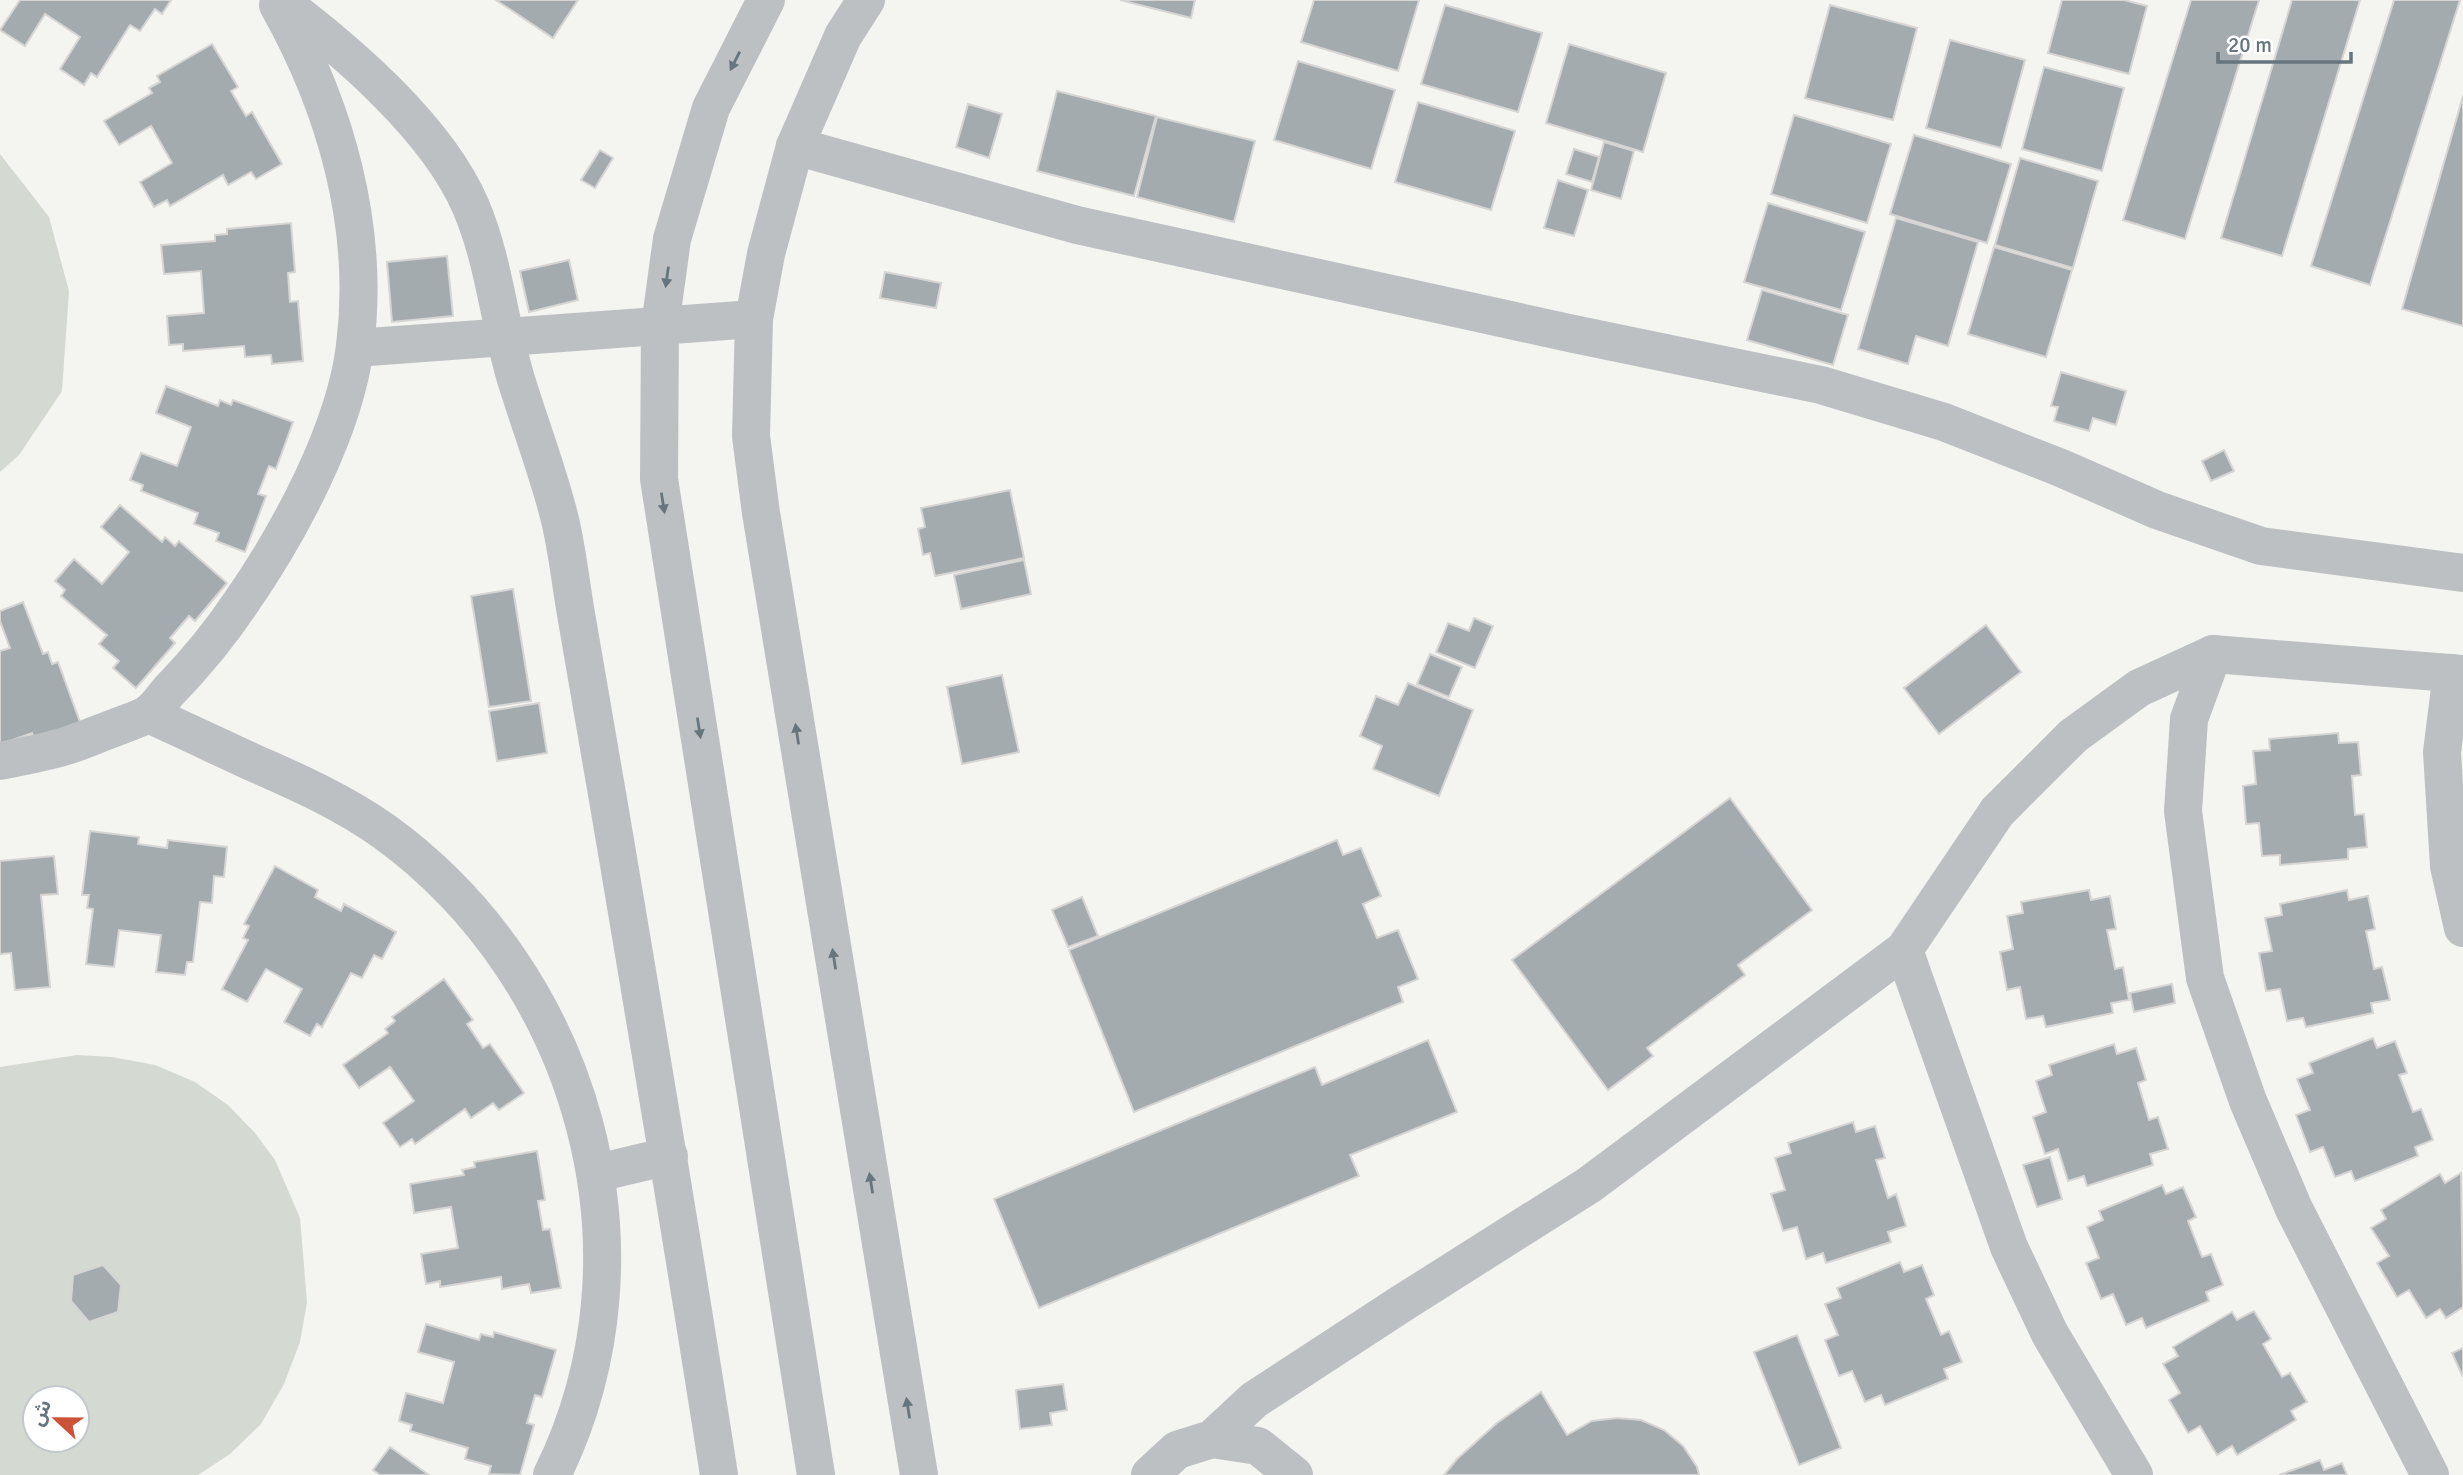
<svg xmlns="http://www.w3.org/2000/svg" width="2463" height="1475" viewBox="0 0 2463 1475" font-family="Signika,'Noto Sans Arabic',sans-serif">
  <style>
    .green { fill: #d4d9d1; fill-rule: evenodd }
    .building { fill: #a4abaf; stroke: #d6d5d4; stroke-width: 2 }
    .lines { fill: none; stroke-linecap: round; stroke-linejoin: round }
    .minor { stroke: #bcc0c2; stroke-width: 38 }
    .oneway { fill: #67757e }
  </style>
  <rect width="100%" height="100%" fill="#f4f4f1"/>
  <g class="green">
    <path d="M0 154 49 217 69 291 62 391 19 455 0 472Z"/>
    <path d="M77 1055 112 1057 155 1065 195 1082 228 1105 255 1133 275 1160 300 1218 307 1302 300 1342 284 1384 261 1424 230 1454 198 1475H0V1067ZM35 1398H77V1440H35Z"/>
  </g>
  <g class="building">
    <path d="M20 0H171L162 14 155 9 140 31 130 25 97 77 91 73 84 85 60 69 80 37 45 14 25 46 0 30Z"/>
    <path d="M496 0H578L553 38Z"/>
    <path d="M1120 0H1195L1191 18Z"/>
    <path d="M1314 0H1419L1398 71 1301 42Z"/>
    <path d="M2062 0H2124L2147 6 2129 74 2048 53Z"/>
    <path d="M2191 0H2259L2185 239 2123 220Z"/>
    <path d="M2292 0H2360L2282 256 2221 238Z"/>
    <path d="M2394 0H2460L2370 285 2311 266Z"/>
    <path d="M1445 5 1542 33 1518 112 1421 84Z"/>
    <path d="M1830 5 1917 28 1893 120 1805 98Z"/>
    <path d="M1950 40 2025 60 2001 148 1926 128Z"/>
    <path d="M212 44 238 87 231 91 246 116 252 112 282 164 256 179 251 172 228 185 223 175 170 206 167 200 154 207 140 182 172 163 151 126 119 145 104 121 152 93 149 88 160 82 157 76Z"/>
    <path d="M1569 44 1666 73 1643 152 1546 123Z"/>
    <path d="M1298 61 1395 90 1371 169 1274 140Z"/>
    <path d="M2044 67 2124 88 2102 171 2022 149Z"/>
    <path d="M1057 91 1156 116 1134 196 1037 171Z"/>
    <path d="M2463 96V326L2402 309Z"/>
    <path d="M1418 102 1515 131 1491 210 1395 182Z"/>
    <path d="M968 104 1002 114 989 158 956 147Z"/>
    <path d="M1794 115 1891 144 1867 223 1771 194Z"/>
    <path d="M1157 117 1255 141 1234 222 1137 197Z"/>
    <path d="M1914 135 2011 164 1987 243 1890 214Z"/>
    <path d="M1604 142 1634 151 1621 199 1591 190Z"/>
    <path d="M1574 149 1599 157 1592 182 1566 174Z"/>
    <path d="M600 150 613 158 595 188 581 180Z"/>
    <path d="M2020 158 2098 181 2073 268 1995 245Z"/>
    <path d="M1558 180 1588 190 1574 236 1544 228Z"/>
    <path d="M1768 203 1865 232 1841 310 1744 282Z"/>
    <path d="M1896 218 1978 242 1948 346 1916 336 1908 364 1858 349Z"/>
    <path d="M291 223 295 272 288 273 290 302 298 301 303 361 272 364 271 355 245 357 244 346 183 351V344L169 345 167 316 204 313 201 271 164 274 161 245 215 241V235L227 234V229Z"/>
    <path d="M1994 247 2072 270 2046 357 1968 334Z"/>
    <path d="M447 256 453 316 392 322 387 262Z"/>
    <path d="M569 260 578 300 529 312 520 271Z"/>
    <path d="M885 272 941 283 936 308 880 298Z"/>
    <path d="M1762 290 1848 315 1833 365 1747 340Z"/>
    <path d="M2061 372 2126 391 2116 425 2093 418 2089 431 2054 421 2058 407 2051 406Z"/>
    <path d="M166 386 218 406 220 400 231 405 233 400 293 422 276 469 269 466 258 494 266 496 245 552 216 541 219 533 194 524 198 513 141 491 143 485 130 480 141 453 177 466 191 427 156 413Z"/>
    <path d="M2224 450 2234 471 2211 481 2202 461Z"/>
    <path d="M1010 490 1024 558 935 576 930 553 923 555 918 529 925 527 921 508Z"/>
    <path d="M120 505 162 542 165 537 175 546 179 541 227 583 195 621 189 616 170 638 175 643 136 688 113 668 119 661 99 644 107 635 61 596 65 590 55 581 74 559 102 584 129 552 101 527Z"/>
    <path d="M1024 560 1031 594 961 609 954 575Z"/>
    <path d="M513 589 531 701 489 707 471 596Z"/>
    <path d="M23 602 43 654 48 652 52 664 58 662 80 722 34 740 32 733 4 743 0 752V651L10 648 0 621V611Z"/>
    <path d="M1474 618 1493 626 1475 668 1436 652 1448 623 1469 631Z"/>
    <path d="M1986 625 2021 672 1939 734 1904 688Z"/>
    <path d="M1430 654 1462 667 1449 697 1417 684Z"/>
    <path d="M1002 675 1019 752 962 764 947 687Z"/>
    <path d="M1408 683 1473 710 1439 796 1373 769 1382 746 1360 736 1376 696 1398 705Z"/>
    <path d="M539 703 547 753 497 761 489 711Z"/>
    <path d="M2338 733 2339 743 2358 742 2361 775 2352 776 2355 815 2364 814 2367 847 2348 849V859L2280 865V855L2262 856 2259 823 2246 824 2243 786 2256 784 2253 751 2270 750 2269 739Z"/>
    <path d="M1730 798 1812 910 1738 965 1745 975 1647 1048 1653 1056 1608 1090 1512 960Z"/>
    <path d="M90 831 139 837 138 844 167 848 168 840 227 847 224 877 214 876 212 903 200 902 193 962H187L185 975 156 972 161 935 119 930 114 967 86 964 93 909 87 908 89 895H82Z"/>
    <path d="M1337 840 1343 855 1361 848 1381 896 1363 904 1377 938 1398 930 1418 979 1398 987 1403 1002 1134 1112 1069 950Z"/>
    <path d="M54 856 58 894 41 895 50 987 15 990 11 953 0 954V861Z"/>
    <path d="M275 866 318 890 315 897 341 911 344 904 396 932 382 959 374 955 362 978 351 973 322 1027 317 1024 310 1036 284 1022 302 989 266 969 247 1002 222 989 248 940 243 938 249 926 244 924Z"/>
    <path d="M2089 890 2091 900 2110 896 2116 929 2107 930 2115 969 2123 967 2129 1000 2111 1003 2113 1013 2046 1027 2043 1016 2026 1019 2020 987 2007 990 2000 952 2013 949 2007 916 2023 913 2021 902Z"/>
    <path d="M2347 890 2349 900 2368 896 2375 929 2366 931 2374 969 2382 967 2390 1000 2371 1003 2373 1013 2306 1027 2303 1018 2287 1021 2280 989 2266 991 2259 953 2272 951 2265 918 2282 915 2280 904Z"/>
    <path d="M1082 897 1098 936 1068 947 1052 910Z"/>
    <path d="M444 979 473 1020 467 1024 483 1048 490 1044 524 1093 499 1110 493 1103 471 1118 465 1109 415 1144 412 1139 400 1147 383 1123 414 1101 390 1067 359 1088 343 1065 388 1033 385 1029 395 1021 392 1017Z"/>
    <path d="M2172 984 2175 1003 2134 1012 2130 993Z"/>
    <path d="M2373 1038 2377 1048 2395 1041 2407 1073 2399 1075 2413 1112 2421 1109 2433 1140 2415 1147 2418 1156 2355 1181 2351 1171 2335 1177 2323 1147 2310 1152 2296 1115 2310 1110 2297 1079 2313 1073 2309 1063Z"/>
    <path d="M1428 1040 1457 1112 1350 1155 1359 1176 1039 1308 994 1199 1315 1067 1322 1085Z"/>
    <path d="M2114 1044 2117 1054 2136 1048 2146 1080 2138 1083 2149 1120 2158 1117 2168 1149 2150 1154 2153 1165 2087 1186 2084 1176 2068 1181 2058 1149 2045 1154 2033 1117 2046 1112 2036 1081 2052 1075 2049 1065Z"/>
    <path d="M1853 1122 1856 1132 1875 1126 1885 1158 1876 1160 1888 1198 1896 1194 1906 1226 1888 1232 1891 1242 1826 1263 1823 1253 1806 1259 1797 1227 1783 1231 1771 1194 1785 1190 1775 1158 1791 1153 1788 1143Z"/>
    <path d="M537 1151 545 1200 538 1201 543 1230 550 1229 561 1288 531 1293 529 1284 502 1289 501 1277 440 1287V1281L426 1284 421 1254 458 1248 451 1207 414 1213 410 1184 464 1175 462 1170 475 1167 474 1162Z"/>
    <path d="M2050 1157 2062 1199 2037 1207 2023 1165Z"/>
    <path d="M2461 1173 2463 1307 2446 1318 2440 1309 2426 1318 2409 1290 2397 1297 2377 1263 2389 1256 2371 1228 2386 1219 2381 1210 2440 1174 2445 1183Z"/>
    <path d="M2162 1185 2166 1194 2183 1187 2196 1217 2188 1221 2202 1257 2211 1254 2223 1285 2206 1292 2209 1301 2146 1328 2142 1318 2126 1325 2113 1294 2101 1299 2086 1263 2099 1258 2087 1227 2103 1220 2099 1211Z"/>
    <path d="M1900 1262 1904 1272 1922 1265 1934 1295 1926 1299 1941 1335 1949 1331 1962 1362 1944 1369 1948 1379 1885 1405 1881 1395 1865 1402 1852 1371 1839 1376 1825 1340 1838 1335 1825 1304 1841 1298 1837 1288Z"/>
    <path d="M103 1265 121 1285 118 1312 89 1322 71 1301 73 1275Z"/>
    <path d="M2254 1311 2271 1339 2263 1344 2282 1377 2290 1373 2307 1402 2291 1411 2296 1420 2237 1455 2232 1446 2217 1455 2200 1426 2188 1433 2169 1400 2180 1393 2163 1364 2178 1356 2173 1347 2232 1312 2237 1320Z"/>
    <path d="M426 1324 479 1340 481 1334 493 1337 494 1332 556 1350 542 1397 535 1395 527 1423 534 1425 520 1475 489 1474 491 1466 465 1459 468 1448 410 1431 412 1425 399 1421 406 1393 443 1403 454 1362 418 1352Z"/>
    <path d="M1797 1335 1841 1448 1799 1465 1754 1352Z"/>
    <path d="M2463 1348V1377L2452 1353Z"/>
    <path d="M1063 1384 1067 1410 1050 1413 1052 1425 1020 1429 1016 1390Z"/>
    <path d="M1541 1392 1567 1435 1592 1421 1617 1418 1641 1420 1664 1430 1683 1446 1697 1467 1699 1475H1444L1457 1459 1497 1423Z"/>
    <path d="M390 1447 429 1475H380L373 1470Z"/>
    <path d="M2320 1460 2324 1470 2342 1463 2347 1475H2279Z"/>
  </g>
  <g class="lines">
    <g class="minor">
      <path d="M279 0C346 50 438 129 471 207 494 261 499 321 515 376 529 422 546 466 558 512 567 545 570 580 576 614 588 681 599 749 611 817 648 1036 685 1255 719 1475"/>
      <path d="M766 0 711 108 672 239 660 326 659 479 816 1475"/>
      <path d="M866 0 843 36 795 146 766 254 754 319 751 436 761 513 919 1475"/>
      <path d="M795 146 1077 225 1569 333 1821 385 1944 422 2061 468 2157 510 2261 546 2463 573"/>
      <path d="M355 348 754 319"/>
      <path d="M2213 654 2189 719 2183 811 2205 978 2248 1101 2294 1209 2430 1475"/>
      <path d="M2452 673 2442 752 2449 866 2463 928"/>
      <path d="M148 714C184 730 219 747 254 763 300 783 344 803 385 832 584 977 662 1252 552 1475"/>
      <path d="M0 761C24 756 49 752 72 744 87 739 102 732 117 727 126 723 137 720 146 715 155 710 162 699 168 692 195 664 220 634 242 601 289 533 345 430 355 346 370 228 336 108 278 5"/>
      <path d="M1904 950 2009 1247 2050 1334 2134 1475"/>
      <path d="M597 1173 669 1156"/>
      <path d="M1212 1439 1258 1446 1294 1475"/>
      <path d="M1150 1475 1177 1450 1212 1439 1254 1400 1404 1302 1589 1185 1904 950 1997 812 2073 736 2139 688 2213 654 2463 674"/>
    </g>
  </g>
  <defs><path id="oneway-solid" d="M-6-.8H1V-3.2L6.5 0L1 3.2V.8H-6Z" transform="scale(1.75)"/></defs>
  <g class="oneway">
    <use href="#oneway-solid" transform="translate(735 61) rotate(117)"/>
    <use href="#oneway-solid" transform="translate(667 277) rotate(98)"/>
    <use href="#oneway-solid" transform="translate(663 503) rotate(81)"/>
    <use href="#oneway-solid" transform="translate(699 728) rotate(81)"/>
    <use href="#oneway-solid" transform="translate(797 734) rotate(-99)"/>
    <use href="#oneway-solid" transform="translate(834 959) rotate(-99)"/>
    <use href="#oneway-solid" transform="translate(871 1183) rotate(-99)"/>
    <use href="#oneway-solid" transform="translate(908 1408) rotate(-99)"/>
  </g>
  <g transform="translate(56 1419) rotate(292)"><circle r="33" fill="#ffffff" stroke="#c2c8cb" stroke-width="2"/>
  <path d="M0-5L12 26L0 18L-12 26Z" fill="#cd5338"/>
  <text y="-10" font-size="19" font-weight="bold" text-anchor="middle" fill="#67757e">ش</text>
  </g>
  <path d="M2218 52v10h133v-10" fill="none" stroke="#67757e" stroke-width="3.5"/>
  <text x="2228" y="52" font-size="21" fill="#67757e" stroke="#ffffff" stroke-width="5" paint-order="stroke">20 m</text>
</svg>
